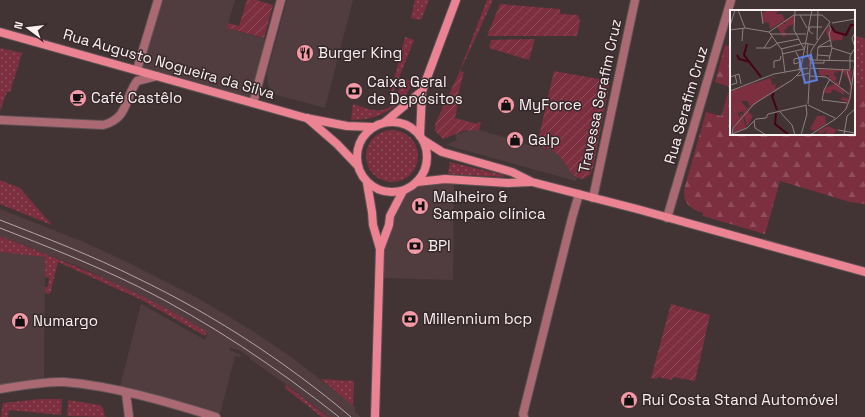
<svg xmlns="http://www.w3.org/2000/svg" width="865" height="417" viewBox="0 0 865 417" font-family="'Space Grotesk',sans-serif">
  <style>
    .built { fill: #513d3f }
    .grass { fill: url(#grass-dots) }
    .forest { fill: url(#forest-firs) }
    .garden { fill: url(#garden-furrows) }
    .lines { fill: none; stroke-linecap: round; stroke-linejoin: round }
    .minor-casing { stroke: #5f5253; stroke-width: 10 }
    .tertiary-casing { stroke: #5f5253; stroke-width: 10 }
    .secondary-casing { stroke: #5f5253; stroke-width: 10 }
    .minor { stroke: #ab6a73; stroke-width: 8 }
    .tertiary { stroke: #ab6a73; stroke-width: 8 }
    .secondary { stroke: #eb8393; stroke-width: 8 }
    .tram { stroke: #b2a7a8; stroke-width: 1 }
    .labels { text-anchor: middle; stroke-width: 3; stroke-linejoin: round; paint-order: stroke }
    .poi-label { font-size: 15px; fill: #faf1f2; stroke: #37292b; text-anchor: start }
    .street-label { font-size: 15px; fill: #faf1f2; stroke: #37292b }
    .inset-river { fill: none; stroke: #480016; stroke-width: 2 }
    .inset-road { fill: none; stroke: #8c8081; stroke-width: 1 }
    .view { fill: #5f7fe0; fill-opacity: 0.15; stroke: #5f7fe0; stroke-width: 2 }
    .inset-edge { fill: none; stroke: #faf1f2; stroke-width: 2 }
  </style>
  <defs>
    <pattern id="grass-dots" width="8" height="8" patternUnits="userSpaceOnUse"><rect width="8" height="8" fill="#7c2f3e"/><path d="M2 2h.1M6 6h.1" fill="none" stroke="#904e5a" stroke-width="1.8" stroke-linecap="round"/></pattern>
    <pattern id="forest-firs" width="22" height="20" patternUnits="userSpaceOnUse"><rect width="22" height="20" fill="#7c2f3e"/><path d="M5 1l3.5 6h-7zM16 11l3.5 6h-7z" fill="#904e5a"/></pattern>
    <pattern id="garden-furrows" width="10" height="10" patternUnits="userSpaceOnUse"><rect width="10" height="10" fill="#7c2f3e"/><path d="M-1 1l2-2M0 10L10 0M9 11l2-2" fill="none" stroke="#904e5a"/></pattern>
  </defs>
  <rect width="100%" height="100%" fill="#423435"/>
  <g class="built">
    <path d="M160 0H235L227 28 269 40 252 101 139 69Z"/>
    <path d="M287 0H353L325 108 277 95 272 91 268 85 267 73Z"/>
    <path d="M470 130H479L507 138 506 142 523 146 524 143 528 145 529 143 550 149 561 157 573 175 577 178 576 181 446 145 457 140 455 135Z"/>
    <path d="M454 181 453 280 382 278V250L392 220 404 192 418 185Z"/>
    <path d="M0 209 86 243 123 260 196 297 251 330 294 359 355 407V412L361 417H328L298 393 250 359V357L237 349H234L230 347 229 350 241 355V357L235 356 219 417 119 390 141 304 205 340 208 333 140 296 82 268 0 236Z"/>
    <path d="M0 252 45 257 44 381 0 387Z"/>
  </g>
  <g class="grass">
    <path d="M415 0H429L421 20 411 18Z"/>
    <path d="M487 0H493L457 78Z"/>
    <path d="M854 35 865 39V87L854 84Z"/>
    <path d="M405 37 414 40 393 93 389 99Z"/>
    <path d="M0 48 22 53 10 92H7L0 111Z"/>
    <path d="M415 79 404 98 398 92 403 80Z"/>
    <path d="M395 103 397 104C384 116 369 120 351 120L353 104C370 109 380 116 395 103Z"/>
    <circle cx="392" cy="156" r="26"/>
    <path d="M450 162 503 175 504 177H503L448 174Z"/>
    <path d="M0 180 20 188 52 225 0 204Z"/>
    <path d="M0 236C71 264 142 292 207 332L205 336 142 300 58 262 50 294 45 293V287H48L49 278 45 277V257L0 252Z"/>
    <path d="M321 379 354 381 353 406Z"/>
    <path d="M285 384 328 417H322L286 389Z"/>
    <path d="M41 399H62L61 415 9 410 8 417H1L3 403Z"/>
    <path d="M68 400 100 405 103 408 105 417 67 416Z"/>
  </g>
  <path class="forest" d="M725 45 731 47V134H854V84L865 87V204L850 202 780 181 765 234 703 216V213C689 208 681 202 685 186L706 112 721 116 730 87 715 82Z"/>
  <g class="garden">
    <path d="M247 0H256L273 5 264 38 227 28 228 23 239 26Z"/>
    <path d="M500 4 560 9V14L578 15 580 21 577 36H487Z"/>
    <path d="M535 39 529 60 489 48 491 40Z"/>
    <path d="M460 71 464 72 456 102 458 103 455 118 477 124 478 122H481L479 130 463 131 443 139 435 131V124Z"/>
    <path d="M554 71 610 81 593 168 590 175 583 179C570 178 568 165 560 157 554 150 546 148 537 145Z"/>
    <path d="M671 304 710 315 695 381 673 377 672 380 658 377 657 379 651 378Z"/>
  </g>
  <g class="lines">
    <g class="minor-casing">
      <g id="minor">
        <path d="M137 70 158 0"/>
        <path d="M253 103 281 0"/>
        <path d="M0 120 103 125C129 118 124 99 137 81L157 76"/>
        <path d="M593 198 635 0"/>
        <path d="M667 218 731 0"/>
        <path d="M126 393 129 417"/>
        <path d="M524 417 523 414 572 218 579 194"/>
      </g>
    </g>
    <g class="tertiary-casing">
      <path id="tertiary" d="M0 389C21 386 43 381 64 382 114 386 168 402 216 417"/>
    </g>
    <g class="secondary-casing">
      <g id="secondary">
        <path d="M0 32 306 118 347 126 373 127"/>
        <path d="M307 118 337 144 358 166"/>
        <circle cx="392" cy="157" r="35"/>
        <path d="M385 122 422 91"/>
        <path d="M420 136 422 91 456 0"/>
        <path d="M423 140 442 152 512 172 532 182 637 209 865 272"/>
        <path d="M417 182 445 179 508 183 530 182"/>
        <path d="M367 183 372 212 373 225 380 249"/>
        <path d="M375 417 380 249 389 225 390 216 403 191"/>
      </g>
    </g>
    <use href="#minor" class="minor"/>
    <use href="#tertiary" class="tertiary"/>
    <use href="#secondary" class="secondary"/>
    <g class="tram">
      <path d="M0 220C46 238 93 256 137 278 214 315 286 362 351 417"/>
      <path d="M0 228C46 246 92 264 137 286 209 322 276 367 339 417"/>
    </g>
  </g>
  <defs>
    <g id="restaurant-disc" transform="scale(0.9)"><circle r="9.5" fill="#f49aa6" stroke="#37292b"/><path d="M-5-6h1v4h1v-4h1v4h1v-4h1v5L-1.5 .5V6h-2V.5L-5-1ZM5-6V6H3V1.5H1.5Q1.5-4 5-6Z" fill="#111"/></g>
    <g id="bank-disc" transform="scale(0.9)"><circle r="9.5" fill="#f49aa6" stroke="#37292b"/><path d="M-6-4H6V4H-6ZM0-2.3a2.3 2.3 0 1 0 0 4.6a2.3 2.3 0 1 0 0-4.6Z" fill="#111"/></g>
    <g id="cafe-disc" transform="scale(0.9)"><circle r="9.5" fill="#f49aa6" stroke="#37292b"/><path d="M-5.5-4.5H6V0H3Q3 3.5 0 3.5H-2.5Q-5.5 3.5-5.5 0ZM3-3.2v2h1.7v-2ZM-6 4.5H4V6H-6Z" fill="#111"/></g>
    <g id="shop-disc" transform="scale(0.9)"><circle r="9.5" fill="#f49aa6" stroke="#37292b"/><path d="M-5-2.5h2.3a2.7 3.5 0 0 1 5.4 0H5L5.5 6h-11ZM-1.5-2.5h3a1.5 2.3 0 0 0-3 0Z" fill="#111"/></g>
    <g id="hospital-disc" transform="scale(0.9)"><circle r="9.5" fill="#f49aa6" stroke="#37292b"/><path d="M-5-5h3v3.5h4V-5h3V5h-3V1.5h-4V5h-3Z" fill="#111"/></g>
  </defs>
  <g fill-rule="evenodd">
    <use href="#restaurant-disc" x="305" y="53"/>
    <use href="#bank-disc" x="354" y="91"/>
    <use href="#cafe-disc" x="78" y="98"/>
    <use href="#shop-disc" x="506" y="105"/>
    <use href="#shop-disc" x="515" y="140"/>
    <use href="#hospital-disc" x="420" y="206"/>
    <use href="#bank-disc" x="415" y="246"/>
    <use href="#bank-disc" x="410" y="319"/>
    <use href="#shop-disc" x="20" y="321"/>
    <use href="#shop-disc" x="629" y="400"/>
  </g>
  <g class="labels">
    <g class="poi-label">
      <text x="318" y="58">Burger King</text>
      <text x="367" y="87">Caixa Geral<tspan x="367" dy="17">de Depósitos</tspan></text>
      <text x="91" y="103">Café Castêlo</text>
      <text x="519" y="110">MyForce</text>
      <text x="528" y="145">Galp</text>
      <text x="433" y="202">Malheiro &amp;<tspan x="433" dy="17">Sampaio clínica</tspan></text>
      <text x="428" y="251">BPI</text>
      <text x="423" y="324">Millennium bcp</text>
      <text x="33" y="326">Numargo</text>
      <text x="642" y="405">Rui Costa Stand Automóvel</text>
    </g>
    <g class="street-label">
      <text transform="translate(169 64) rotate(16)" y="5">Rua Augusto Nogueira da Silva</text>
      <text transform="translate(600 96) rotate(-78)" y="5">Travessa Serafim Cruz</text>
      <text transform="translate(686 105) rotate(-74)" y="5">Rua Serafim Cruz</text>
    </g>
  </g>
  <g transform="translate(730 10)">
    <rect width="125" height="125" fill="#423435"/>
    <path d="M89 59 116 60 117 67V59L122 60 121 68H117H122L120 87 119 93 113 103 109 106 105 110 113 103 118 92 111 90 112 87 119 89 120 72 113 62 107 61V65L105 61 104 66 107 67 105 72H108L110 79 114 78V85L103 79 101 83H93L92 89 95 90H93L92 89V88L94 79 106 73 98 68 99 65H94L97 67 89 65ZM54 63 43 65 45 68H41L42 75 46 74 45 79 62 69 23 95 17 101 23 106 17 117 14 106 3 121 10 106H12L9 103 14 105 13 102 25 92 41 82 39 76 31 71 44 67 43 65 55 63V65Z" fill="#7c2f3e"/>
    <path d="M37 0H50L45 4H52L55 10 40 19 39 13 32 12V4ZM64 5V14L56 17 58 18 54 20 56 26 53 27 47 17 52 13 56 14 54 11ZM31 71 39 76 41 82 21 97 17 91H11L18 100 0 105V81ZM8 103 10 109 2 118 0 105ZM87 106H95L96 114 85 121 80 119ZM13 107 16 118 2 123 4 118ZM98 116 107 120 102 125H95L97 120 91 124 87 122Z" fill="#7c2f3e"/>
    <path d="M98 16 101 21 113 23 112 30 100 31 96 22Z" fill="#7c2f3e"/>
    <path class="inset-river" d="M101 16 105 22 116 25 121 15H125M17 34 14 45 31 67M7 45 9 49 20 52M44 83 42 86 47 100M46 103 45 114 59 125"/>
    <path class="inset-road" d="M8 0 15 18M31 0 33 14M70 5 77 18M102 13 125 9M99 15 101 19 99 24 102 38 99 50M0 16 5 0M0 20 15 18 39 22 64 5H92L100 12M39 22 52 40 55 62M40 24H76M83 24 79 21 80 17H92M87 30 88 0M12 31 13 18M78 34 77 43 80 50M88 37 101 36M26 38H40L48 33 69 29M34 38 42 26M102 38 121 44M51 39 75 33 84 35M66 42 70 50 69 60M52 44 74 39 64 20 65 0M88 45 100 46M69 48 64 49V54L71 52M80 50 125 51M87 50 88 37 100 30M80 53H94V50M80 57 81 41 100 12M44 58V51L50 50 51 46M80 58 120 60M120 59V46L125 38 122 28 125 23M117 61 121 75M67 66 80 63M80 66 96 67 119 84M0 67 9 64 11 74M100 69 94 80 92 90 117 93M0 75 7 73 5 65M109 75 113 59M0 81 44 64 78 58M78 94 80 58M78 95 105 108M50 102 62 115 65 125M24 111 25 118 36 125M108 120 125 123M2 124 17 118 26 109 36 108 38 104 77 95M2 125 3 118 24 94 62 70 70 62 82 0M71 125 77 104 76 96M80 125 107 108 116 99 120 88 125 52M114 125 117 106 125 99"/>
    <path class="view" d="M81 45 87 70 75 73 69 48Z"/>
    <rect width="125" height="125" class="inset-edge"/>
  </g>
  <g transform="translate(28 28) rotate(285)" stroke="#37292b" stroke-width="3" paint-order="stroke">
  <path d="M0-3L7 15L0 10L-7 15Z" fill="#faf1f2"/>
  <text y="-6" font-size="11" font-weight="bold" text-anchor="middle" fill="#faf1f2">N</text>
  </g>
</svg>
